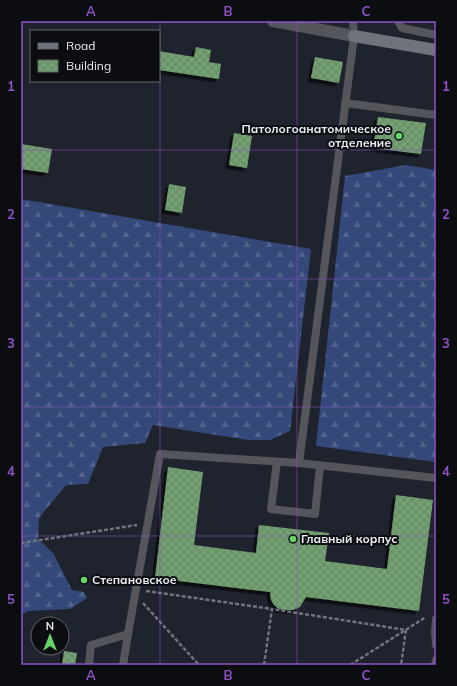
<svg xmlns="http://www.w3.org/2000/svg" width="457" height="686" viewBox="0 0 457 686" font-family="Mulish,sans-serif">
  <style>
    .forest { fill: url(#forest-firs) }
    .building { fill: url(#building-cross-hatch); filter: url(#shadow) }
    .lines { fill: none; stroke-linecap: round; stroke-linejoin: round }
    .path { stroke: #70747d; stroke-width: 2.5; stroke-dasharray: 4 2; stroke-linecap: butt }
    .lane { stroke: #54565c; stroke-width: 8 }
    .street { stroke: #54565c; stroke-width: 12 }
    .secondary { stroke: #6f737b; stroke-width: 12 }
    .grid { fill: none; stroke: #9152c9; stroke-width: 1; stroke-opacity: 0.55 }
    .poi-dot { fill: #66d466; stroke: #0b0d11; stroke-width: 1.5 }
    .labels { text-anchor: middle; stroke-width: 4; stroke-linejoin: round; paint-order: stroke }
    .poi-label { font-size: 12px; font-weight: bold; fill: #e9ecf3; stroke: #0b0d11; text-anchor: start }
    .neatline { fill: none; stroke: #9152c9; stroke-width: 1.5 }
    .grid-label { font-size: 13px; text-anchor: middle; font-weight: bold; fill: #9152c9 }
  </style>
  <defs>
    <pattern id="forest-firs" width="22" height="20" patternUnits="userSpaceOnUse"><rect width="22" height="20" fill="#344979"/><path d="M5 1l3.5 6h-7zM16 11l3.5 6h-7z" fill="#51638c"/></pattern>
    <pattern id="building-cross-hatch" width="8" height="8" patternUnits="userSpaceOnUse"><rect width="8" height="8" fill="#73a071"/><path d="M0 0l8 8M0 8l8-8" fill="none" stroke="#668565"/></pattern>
    <filter id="shadow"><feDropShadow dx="-3.5" dy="3.5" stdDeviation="0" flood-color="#0009"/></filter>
  </defs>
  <rect width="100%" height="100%" fill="#1f232d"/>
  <g class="forest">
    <path d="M406 165 436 170V462L316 446 345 176Z"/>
    <path d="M21 199 311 249 290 431 270 440H248L153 425 145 443 103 447 88 484 66 485 39 518 38 539 53 553 72 590 84 592 87 598 70 609 28 611 21 615Z"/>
  </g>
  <g class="building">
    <path d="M196 47 211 50 209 62 221 64 219 79 159 70V51L194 57Z"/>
    <path d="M315 57 343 62 339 83 311 78Z"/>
    <path d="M378 117 426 123 421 154 373 148Z"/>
    <path d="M234 133 252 136 247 168 229 165Z"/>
    <path d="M21 144 52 149 48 173 21 169Z"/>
    <path d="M169 184 186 187 182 213 165 210Z"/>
    <path d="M168 467 203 472 194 545 256 553 259 525 329 533 325 561 387 569 396 495 433 500 419 611 306 597 300 607 293 610H286L279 609 274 605 271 600 270 592 155 578Z"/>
    <path d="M64 651 77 653 75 665H62Z"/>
  </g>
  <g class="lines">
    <g class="path">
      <path d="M21 543 137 525"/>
      <path d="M146 591 272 609"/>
      <path d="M143 603 199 665"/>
      <path d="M264 665 272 609 406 630 401 665"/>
      <path d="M350 665 426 617"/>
    </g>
    <g class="lane">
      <path d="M398 21 402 28 436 35"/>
      <path d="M345 103 436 115"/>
      <path d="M277 462 271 509 315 514 320 466"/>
      <path d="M299 463 351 60 354 36 353 21"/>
      <path d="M436 619 435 632 436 645"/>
      <path d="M89 665 91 645 128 634"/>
      <path d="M123 665 128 634 160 454 299 463 436 478"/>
      <path d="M435 665 436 660"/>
    </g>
    <path class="street" d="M273 21 354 36"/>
    <path class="secondary" d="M354 36 436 50"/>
  </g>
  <path class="grid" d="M160 21V665M297 21V665M21 150H436M21 279H436M21 407H436M21 536H436"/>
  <g class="poi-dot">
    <circle cx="399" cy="136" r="4"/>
    <circle cx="293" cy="539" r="4"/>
    <circle cx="84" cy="580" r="4"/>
  </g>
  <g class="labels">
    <g class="poi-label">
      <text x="391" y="133" text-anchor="end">Патологоанатомическое<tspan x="391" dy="14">отделение</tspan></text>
      <text x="301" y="543">Главный корпус</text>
      <text x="92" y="584">Степановское</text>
    </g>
  </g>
  <rect width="457" height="686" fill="none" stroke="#0b0d11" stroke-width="44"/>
  <rect x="30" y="30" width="130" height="52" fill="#0b0d11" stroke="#64666b"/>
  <rect x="38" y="43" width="20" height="6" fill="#6f737b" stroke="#64666b"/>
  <text x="66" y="50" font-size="12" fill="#e9ecf3">Road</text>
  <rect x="38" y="60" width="20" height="12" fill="url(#building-cross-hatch)" stroke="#64666b"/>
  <text x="66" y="70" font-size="12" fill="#e9ecf3">Building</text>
  <g transform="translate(50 636)"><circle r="19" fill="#0b0d11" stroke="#64666b"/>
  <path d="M0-3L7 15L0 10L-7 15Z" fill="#66d466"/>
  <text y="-6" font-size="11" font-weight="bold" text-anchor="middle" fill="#e9ecf3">N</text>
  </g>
  <rect x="22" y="22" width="413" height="642" class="neatline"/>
  <g class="grid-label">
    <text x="91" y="16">A</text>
    <text x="228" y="16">B</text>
    <text x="366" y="16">C</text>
    <text x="11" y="91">1</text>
    <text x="446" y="91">1</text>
    <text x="11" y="219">2</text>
    <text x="446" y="219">2</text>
    <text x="11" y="348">3</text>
    <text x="446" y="348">3</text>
    <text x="11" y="476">4</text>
    <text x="446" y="476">4</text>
    <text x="11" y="604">5</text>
    <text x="446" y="604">5</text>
    <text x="91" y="680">A</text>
    <text x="228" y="680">B</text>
    <text x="366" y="680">C</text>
  </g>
</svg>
